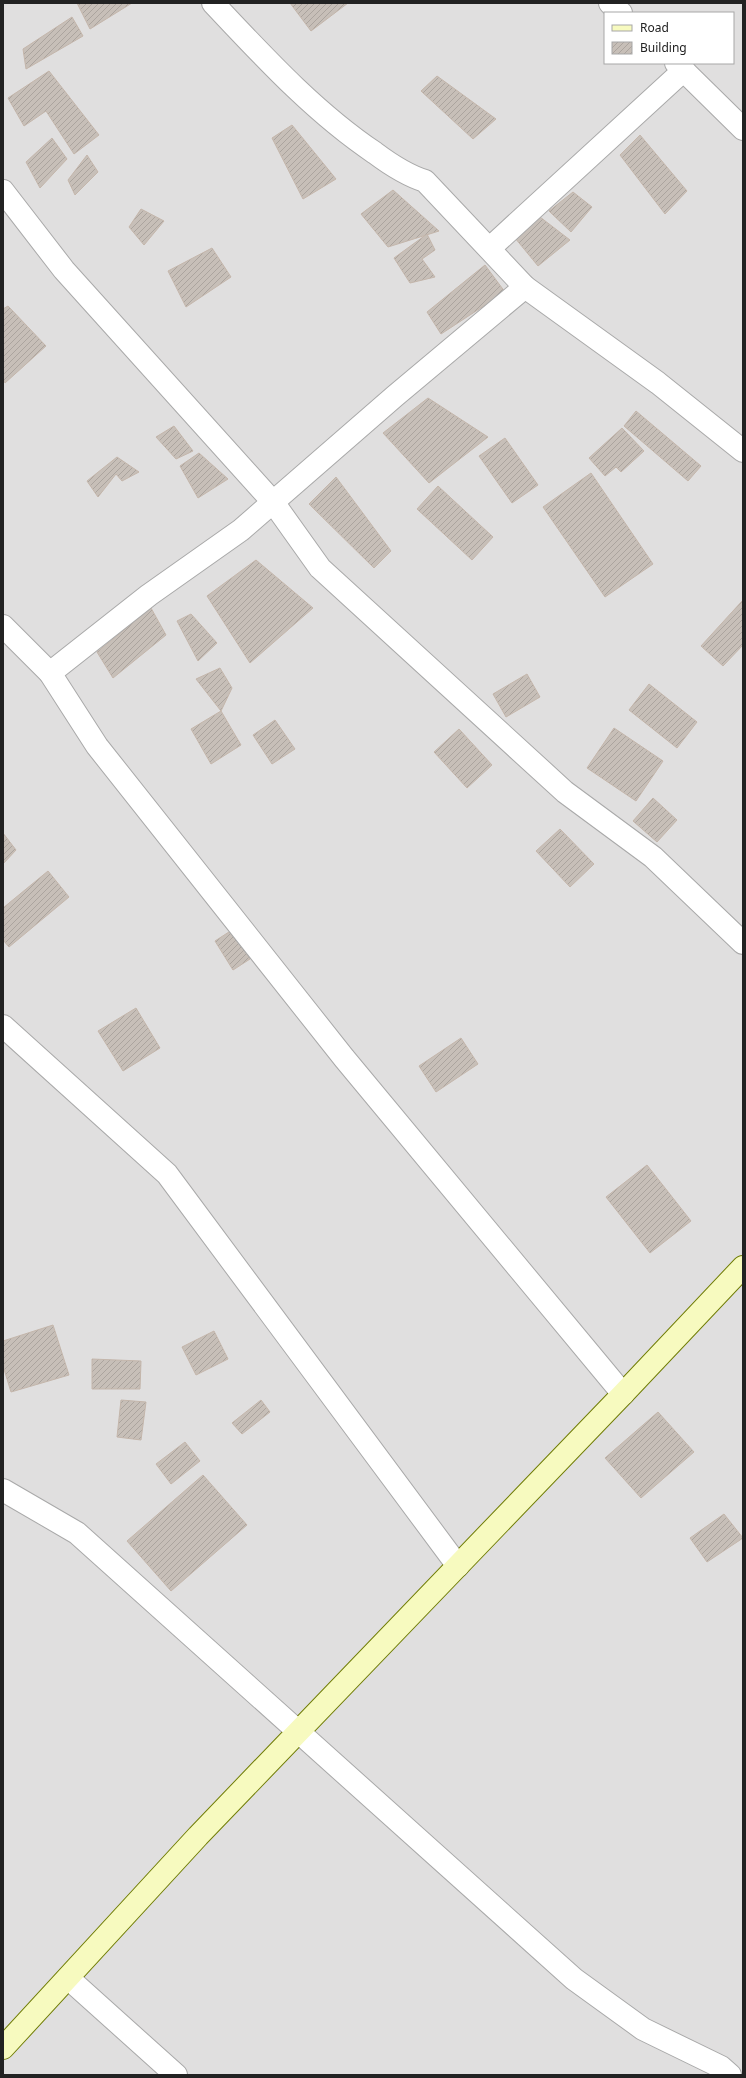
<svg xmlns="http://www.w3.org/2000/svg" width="746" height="2078" viewBox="0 0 746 2078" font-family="'Noto Sans',sans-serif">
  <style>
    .residential { fill: #e0dfdf; fill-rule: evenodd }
    .building { fill: url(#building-hatch); stroke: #c4b6ab }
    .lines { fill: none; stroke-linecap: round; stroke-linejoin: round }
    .street-casing { stroke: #a9a9a9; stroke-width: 24 }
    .secondary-casing { stroke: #707d05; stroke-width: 24 }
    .street { stroke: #fff; stroke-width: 22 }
    .secondary { stroke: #f7fabf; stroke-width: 22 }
  </style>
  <defs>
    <pattern id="building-hatch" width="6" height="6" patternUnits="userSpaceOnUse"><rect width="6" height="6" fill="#c7bfb8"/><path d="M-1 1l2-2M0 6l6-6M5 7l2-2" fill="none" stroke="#aba49e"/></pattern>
  </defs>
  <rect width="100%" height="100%" fill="#f2efe9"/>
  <path class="residential" d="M3 3H743V2075H3ZM605 13H733V63H605Z"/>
  <g class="building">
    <path d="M77 3H132L90 29Z"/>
    <path d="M290 3H348L311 31Z"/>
    <path d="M72 17 83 36 26 69 23 49Z"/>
    <path d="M49 71 99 135 74 154 46 111 24 126 8 98Z"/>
    <path d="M437 76 496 119 473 139 421 91Z"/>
    <path d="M292 125 336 179 303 199 272 138Z"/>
    <path d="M640 135 687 191 665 214 620 155Z"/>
    <path d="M52 138 67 159 40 188 26 162Z"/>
    <path d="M87 155 98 172 75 195 68 180Z"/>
    <path d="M393 190 439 231 388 247 361 214Z"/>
    <path d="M573 192 592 207 571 232 549 211Z"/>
    <path d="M141 209 164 221 144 245 129 227Z"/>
    <path d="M540 217 570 240 538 266 515 238Z"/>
    <path d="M427 234 435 250 422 259 435 277 410 283 394 258Z"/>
    <path d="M212 248 231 277 186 307 168 271Z"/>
    <path d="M485 265 505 292 441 334 427 312Z"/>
    <path d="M8 306 46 346 5 383 3 379V309Z"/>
    <path d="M428 398 488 437 429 483 383 433Z"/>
    <path d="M636 411 701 466 688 481 624 426Z"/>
    <path d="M174 426 193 451 176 459 156 437Z"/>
    <path d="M622 428 644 451 621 472 616 467 605 476 589 458Z"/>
    <path d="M505 438 538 485 512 503 479 456Z"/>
    <path d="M199 453 228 479 198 498 180 466Z"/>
    <path d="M117 457 139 472 122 481 116 474 98 497 87 481Z"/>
    <path d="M591 473 653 564 605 597 543 507Z"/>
    <path d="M336 477 391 551 374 568 309 504Z"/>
    <path d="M438 486 493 537 472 560 417 509Z"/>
    <path d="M256 560 313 608 250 663 207 596Z"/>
    <path d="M743 600V645L723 666 701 646Z"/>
    <path d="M151 608 166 635 113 678 97 652Z"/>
    <path d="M191 614 217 643 198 661 177 621Z"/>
    <path d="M220 668 232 688 221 711 196 679Z"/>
    <path d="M527 674 540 697 506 717 493 694Z"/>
    <path d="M649 684 697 722 677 748 629 710Z"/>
    <path d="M221 711 241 745 211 764 191 729Z"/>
    <path d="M275 720 295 749 272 764 253 735Z"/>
    <path d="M614 728 663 761 636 801 587 768Z"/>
    <path d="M459 729 492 765 467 788 434 752Z"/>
    <path d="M653 798 677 820 657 842 633 821Z"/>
    <path d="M560 829 594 864 570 887 536 851Z"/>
    <path d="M3 833 16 850 3 864Z"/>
    <path d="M48 871 69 897 9 947 3 940V908Z"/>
    <path d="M232 930 250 959 233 970 215 941Z"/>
    <path d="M136 1008 160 1048 123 1071 98 1031Z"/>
    <path d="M461 1038 478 1064 436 1092 419 1066Z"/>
    <path d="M647 1165 691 1221 650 1253 606 1197Z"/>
    <path d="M53 1325 69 1375 11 1392 3 1366V1341Z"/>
    <path d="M214 1331 228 1359 196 1375 182 1347Z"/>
    <path d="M92 1359 141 1361 140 1389H92Z"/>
    <path d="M121 1400 146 1402 141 1440 117 1437Z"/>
    <path d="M261 1400 270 1412 242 1434 232 1423Z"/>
    <path d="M658 1412 694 1452 641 1498 605 1458Z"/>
    <path d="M185 1442 200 1461 171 1484 156 1464Z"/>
    <path d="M203 1475 247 1525 171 1591 127 1541Z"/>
    <path d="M724 1514 743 1538 707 1562 690 1538Z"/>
  </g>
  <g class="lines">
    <g class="street-casing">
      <g id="street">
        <path d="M213 3C263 56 314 112 375 153 391 165 406 175 425 181L525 287 658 383 743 451"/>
        <path d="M610 3 621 13"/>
        <path d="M676 63 743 129"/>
        <path d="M3 191 64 270 273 502 320 568 565 792 653 857 743 943"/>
        <path d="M490 248 684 70"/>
        <path d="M3 626 50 673 97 746 344 1058 623 1394"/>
        <path d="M50 673 149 595 241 530 395 396 525 287"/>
        <path d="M3 1026 167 1174 458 1566"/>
        <path d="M3 1490 77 1533 574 1979 643 2029 721 2067 730 2075"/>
        <path d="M68 1978 176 2075"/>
      </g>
    </g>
    <g class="secondary-casing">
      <path id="secondary" d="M3 2048 198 1836 623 1394 743 1267"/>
    </g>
    <use href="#street" class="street"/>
    <use href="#secondary" class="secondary"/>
  </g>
  <rect width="746" height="2078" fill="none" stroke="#222222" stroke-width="8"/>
  <rect x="604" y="12" width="130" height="52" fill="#ffffff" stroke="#a7a7a7"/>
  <rect x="612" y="25" width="20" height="6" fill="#f7fabf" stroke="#a7a7a7"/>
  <text x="640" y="32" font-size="12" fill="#222222">Road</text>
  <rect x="612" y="42" width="20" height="12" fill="url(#building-hatch)" stroke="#a7a7a7"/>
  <text x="640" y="52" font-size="12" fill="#222222">Building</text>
</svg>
